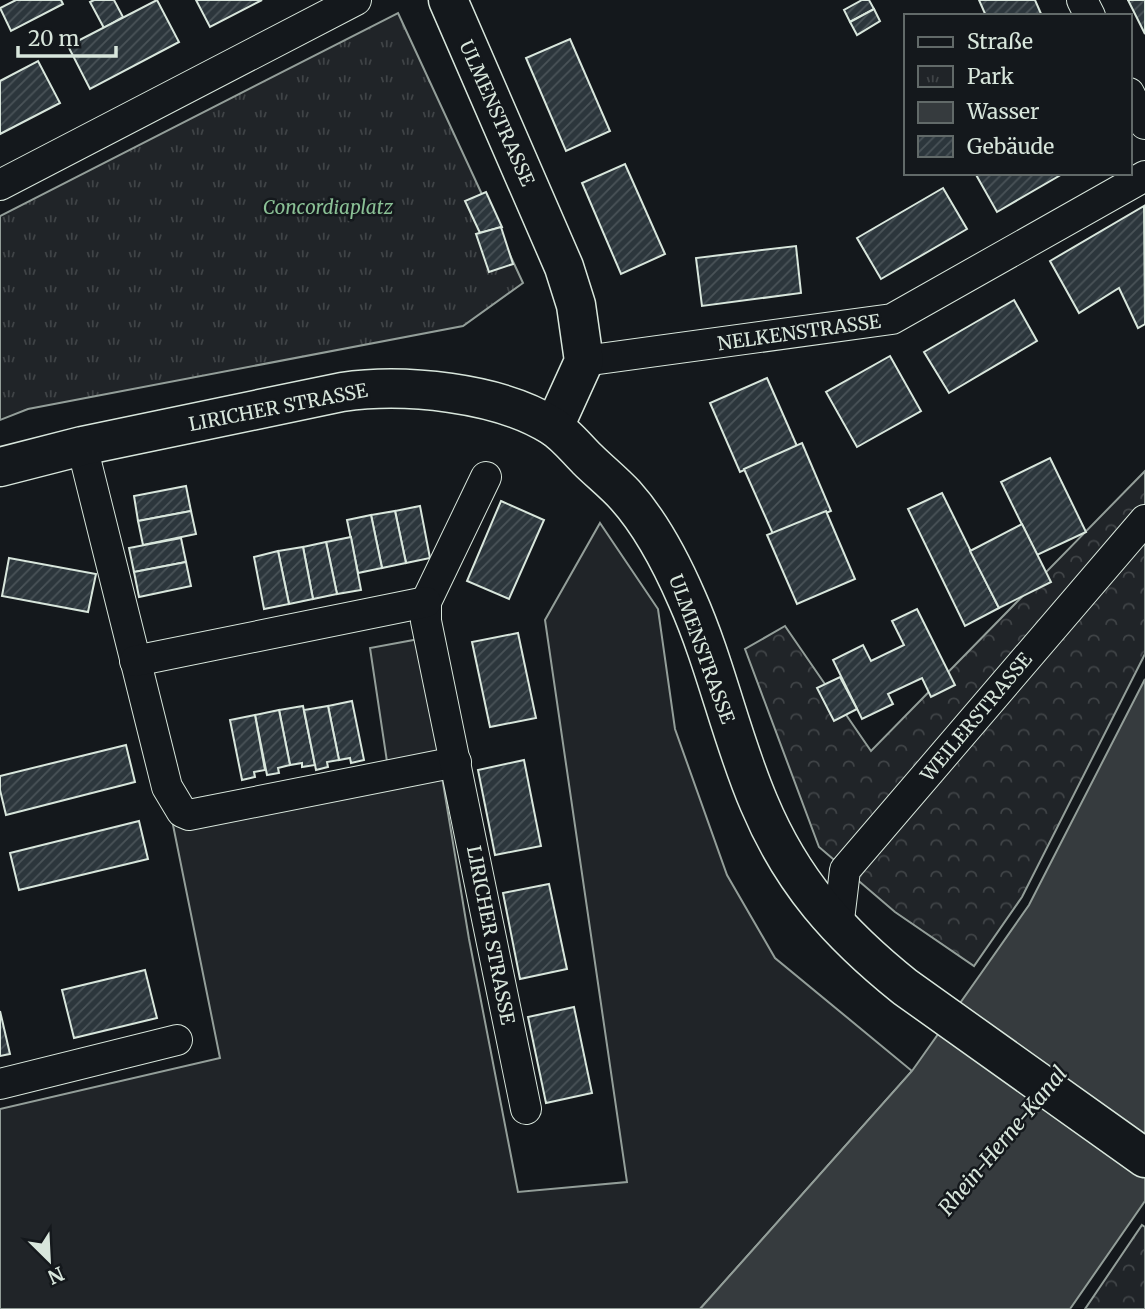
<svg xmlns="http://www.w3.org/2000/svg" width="1145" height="1309" viewBox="0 0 1145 1309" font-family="Merriweather,serif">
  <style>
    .grass { fill: #202428; stroke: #939e99; stroke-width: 2 }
    .forest { fill: url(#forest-crowns); stroke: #939e99; stroke-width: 2 }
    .park { fill: url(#park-tufts); stroke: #939e99; stroke-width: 2 }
    .water { fill: #363b3e; stroke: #939e99; stroke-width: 2 }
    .building { fill: url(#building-hatch); stroke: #d8e6dc; stroke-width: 2 }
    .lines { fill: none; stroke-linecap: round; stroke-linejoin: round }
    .street-casing { stroke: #d8e6dc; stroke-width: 32 }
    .secondary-casing { stroke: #d8e6dc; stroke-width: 41 }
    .street { stroke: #14181c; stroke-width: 30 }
    .secondary { stroke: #14181c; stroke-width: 38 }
    .labels { text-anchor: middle; stroke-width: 5; stroke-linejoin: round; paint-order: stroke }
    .street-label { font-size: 19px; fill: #d8e6dc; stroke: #14181c }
    .park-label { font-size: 19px; font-style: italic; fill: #8ac095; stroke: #14181c }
    .water-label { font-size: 21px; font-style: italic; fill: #d8e6dc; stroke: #14181c }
  </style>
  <defs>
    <pattern id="forest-crowns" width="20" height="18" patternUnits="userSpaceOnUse" patternTransform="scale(1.75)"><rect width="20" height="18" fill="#202428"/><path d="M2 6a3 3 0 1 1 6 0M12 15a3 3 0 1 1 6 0" fill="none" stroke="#404447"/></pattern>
    <pattern id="park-tufts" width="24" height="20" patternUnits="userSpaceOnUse" patternTransform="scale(1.75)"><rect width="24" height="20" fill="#202428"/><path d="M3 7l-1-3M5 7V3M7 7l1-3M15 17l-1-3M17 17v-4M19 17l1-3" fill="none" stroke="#404447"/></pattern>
    <pattern id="building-hatch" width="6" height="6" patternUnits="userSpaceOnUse" patternTransform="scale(1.75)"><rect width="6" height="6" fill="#2c363c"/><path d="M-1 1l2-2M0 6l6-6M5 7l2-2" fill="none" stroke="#4a5358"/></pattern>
  </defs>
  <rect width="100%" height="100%" fill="#14181c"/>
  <path class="grass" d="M600 523 658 609 675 729 727 875 775 958 912 1071 700 1309H0V1109L220 1058 173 825 389 775 370 648 419 639 469 939 518 1192 627 1182 545 620Z"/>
  <g class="forest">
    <path d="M1145 471V654L1022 897 974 966 895 912 819 847 745 649 785 626 871 751Z"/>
    <path d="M1142 1225 1145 1227V1309H1085Z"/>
  </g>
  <path class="park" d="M398 13 523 283 463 326 28 409 0 420V216Z"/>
  <path class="water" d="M1145 679V1201L1070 1309H700L912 1071 982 972 1029 905Z"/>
  <g class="building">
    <path d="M16 0H61L63 4 11 31 0 8Z"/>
    <path d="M94 0H114L123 17 104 28 90 2Z"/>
    <path d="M157 0 179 42 90 89 68 46Z"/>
    <path d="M196 0H262L210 27Z"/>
    <path d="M862 0H869L874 9 850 22 844 10Z"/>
    <path d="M979 0H1035L1042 16H986Z"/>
    <path d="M1127 0H1145V34L1128 0Z"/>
    <path d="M874 9 880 21 857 35 850 22Z"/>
    <path d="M570 39 610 131 566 151 526 58Z"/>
    <path d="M38 61 60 103 0 134V81Z"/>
    <path d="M625 164 665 254 621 274 582 183Z"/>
    <path d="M975 173H1064L997 212Z"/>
    <path d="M943 188 967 229 881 279 857 238Z"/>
    <path d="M486 192 502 227 480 233 465 201Z"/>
    <path d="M1144 206 1145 324 1138 328 1119 288 1079 313 1050 261Z"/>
    <path d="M501 227 513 264 489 272 476 234Z"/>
    <path d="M796 246 801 293 702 306 696 258Z"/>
    <path d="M1014 300 1037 341 949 393 924 352Z"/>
    <path d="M890 356 921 411 857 447 826 392Z"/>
    <path d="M767 378 797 446 740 472 710 403Z"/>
    <path d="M802 443 831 511 773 534 744 469Z"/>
    <path d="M1050 458 1086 532 1037 555 1001 482Z"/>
    <path d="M186 486 191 511 138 521 134 496Z"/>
    <path d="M942 493 999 608 965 626 908 509Z"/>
    <path d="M501 501 544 520 509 599 467 581Z"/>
    <path d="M420 506 430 558 406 563 395 511Z"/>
    <path d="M191 511 196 534 143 545 138 521Z"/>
    <path d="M395 511 406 563 382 568 371 515Z"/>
    <path d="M826 511 855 579 797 604 767 535Z"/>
    <path d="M371 515 382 568 358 573 347 520Z"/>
    <path d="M1022 524 1051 582 999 608 970 551Z"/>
    <path d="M351 537 361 590 337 594 326 542Z"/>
    <path d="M181 538 186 562 134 572 129 548Z"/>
    <path d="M326 542 337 594 313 599 303 547Z"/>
    <path d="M303 547 313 599 289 604 278 551Z"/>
    <path d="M278 551 289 604 264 609 254 557Z"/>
    <path d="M9 558 96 574 88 612 2 596Z"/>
    <path d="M186 562 191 586 139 597 134 572Z"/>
    <path d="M917 609 955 685 931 697 922 678 888 694 893 704 862 719 833 660 863 645 871 661 904 645 892 621Z"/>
    <path d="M518 633 536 718 490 727 472 642Z"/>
    <path d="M840 677 857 709 834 721 817 688Z"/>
    <path d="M352 701 364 760 351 763 350 758 339 760 328 706Z"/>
    <path d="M303 706 315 765 302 767V763L290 765 279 710Z"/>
    <path d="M328 706 339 760 327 762 328 767 316 770 304 710Z"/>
    <path d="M279 710 290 765 278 768 279 773 267 775 255 715Z"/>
    <path d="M255 715 265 770 254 772 255 777 242 780 230 720Z"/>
    <path d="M126 745 135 782 6 815 0 790V776Z"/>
    <path d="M524 760 541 846 495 855 478 770Z"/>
    <path d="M139 821 148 859 19 890 10 853Z"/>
    <path d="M549 884 567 969 520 979 503 893Z"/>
    <path d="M145 970 157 1018 74 1038 62 990Z"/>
    <path d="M574 1007 592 1093 546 1103 528 1017Z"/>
    <path d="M0 1011 10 1054 0 1056Z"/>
  </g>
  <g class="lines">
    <g class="street-casing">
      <g id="street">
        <path d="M1082 0 1090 16"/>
        <path d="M1129 93 1145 124"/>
        <path d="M0 185 356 0"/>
        <path d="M584 361 892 319 1145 176"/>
        <path d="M82 446 167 787 182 812 189 815 456 762"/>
        <path d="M486 477 426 602V621L526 1109"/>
        <path d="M135 661 426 602"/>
        <path d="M838 928 845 870 1145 520"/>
        <path d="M0 1084 177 1040"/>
      </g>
    </g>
    <g class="secondary-casing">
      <g id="secondary">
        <path d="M448 0 564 267 576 305 584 361 554 427"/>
        <path d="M0 467 82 446 342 392C404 383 498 392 552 426 565 434 576 448 587 459 599 471 613 482 625 495 652 525 671 562 687 599 716 664 731 738 759 803 792 882 839 934 905 987L1145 1158"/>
      </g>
    </g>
    <use href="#street" class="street"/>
    <use href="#secondary" class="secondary"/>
  </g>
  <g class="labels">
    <g class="street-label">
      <text transform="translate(497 113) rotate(66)" y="7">ULMENSTRASSE</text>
      <text transform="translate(799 332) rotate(-8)" y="7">NELKENSTRASSE</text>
      <text transform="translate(278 407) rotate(-11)" y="7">LIRICHER STRASSE</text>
      <text transform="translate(702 649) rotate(70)" y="7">ULMENSTRASSE</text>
      <text transform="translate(976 717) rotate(-50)" y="7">WEILERSTRASSE</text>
      <text transform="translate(491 935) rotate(79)" y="7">LIRICHER STRASSE</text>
    </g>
    <g class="park-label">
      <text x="328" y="214">Concordiaplatz</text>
    </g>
    <g class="water-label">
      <text transform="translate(1003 1141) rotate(-50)" y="7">Rhein-Herne-Kanal</text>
    </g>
  </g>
  <rect x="904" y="14" width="228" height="161" fill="#14181c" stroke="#626a69" stroke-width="2"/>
  <rect x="918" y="37" width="35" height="10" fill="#14181c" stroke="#626a69" stroke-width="2"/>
  <text x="967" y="49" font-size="21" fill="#d8e6dc">Straße</text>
  <rect x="918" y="66" width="35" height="21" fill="url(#park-tufts)" stroke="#626a69" stroke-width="2"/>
  <text x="967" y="84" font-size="21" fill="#d8e6dc">Park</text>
  <rect x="918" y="102" width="35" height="21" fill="#363b3e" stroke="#626a69" stroke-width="2"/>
  <text x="967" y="119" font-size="21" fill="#d8e6dc">Wasser</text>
  <rect x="918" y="136" width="35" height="21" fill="url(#building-hatch)" stroke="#626a69" stroke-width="2"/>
  <text x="967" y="154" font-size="21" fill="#d8e6dc">Gebäude</text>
  <g transform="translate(49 1260) rotate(156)" stroke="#14181c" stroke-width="5" paint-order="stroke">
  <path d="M0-5L12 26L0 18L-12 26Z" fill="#d8e6dc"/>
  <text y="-10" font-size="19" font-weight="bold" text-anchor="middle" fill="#d8e6dc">N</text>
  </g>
  <path d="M18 46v10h98v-10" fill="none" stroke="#d8e6dc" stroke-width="3.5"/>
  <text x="28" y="46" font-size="21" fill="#d8e6dc" stroke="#14181c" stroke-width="5" paint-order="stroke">20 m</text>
</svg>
